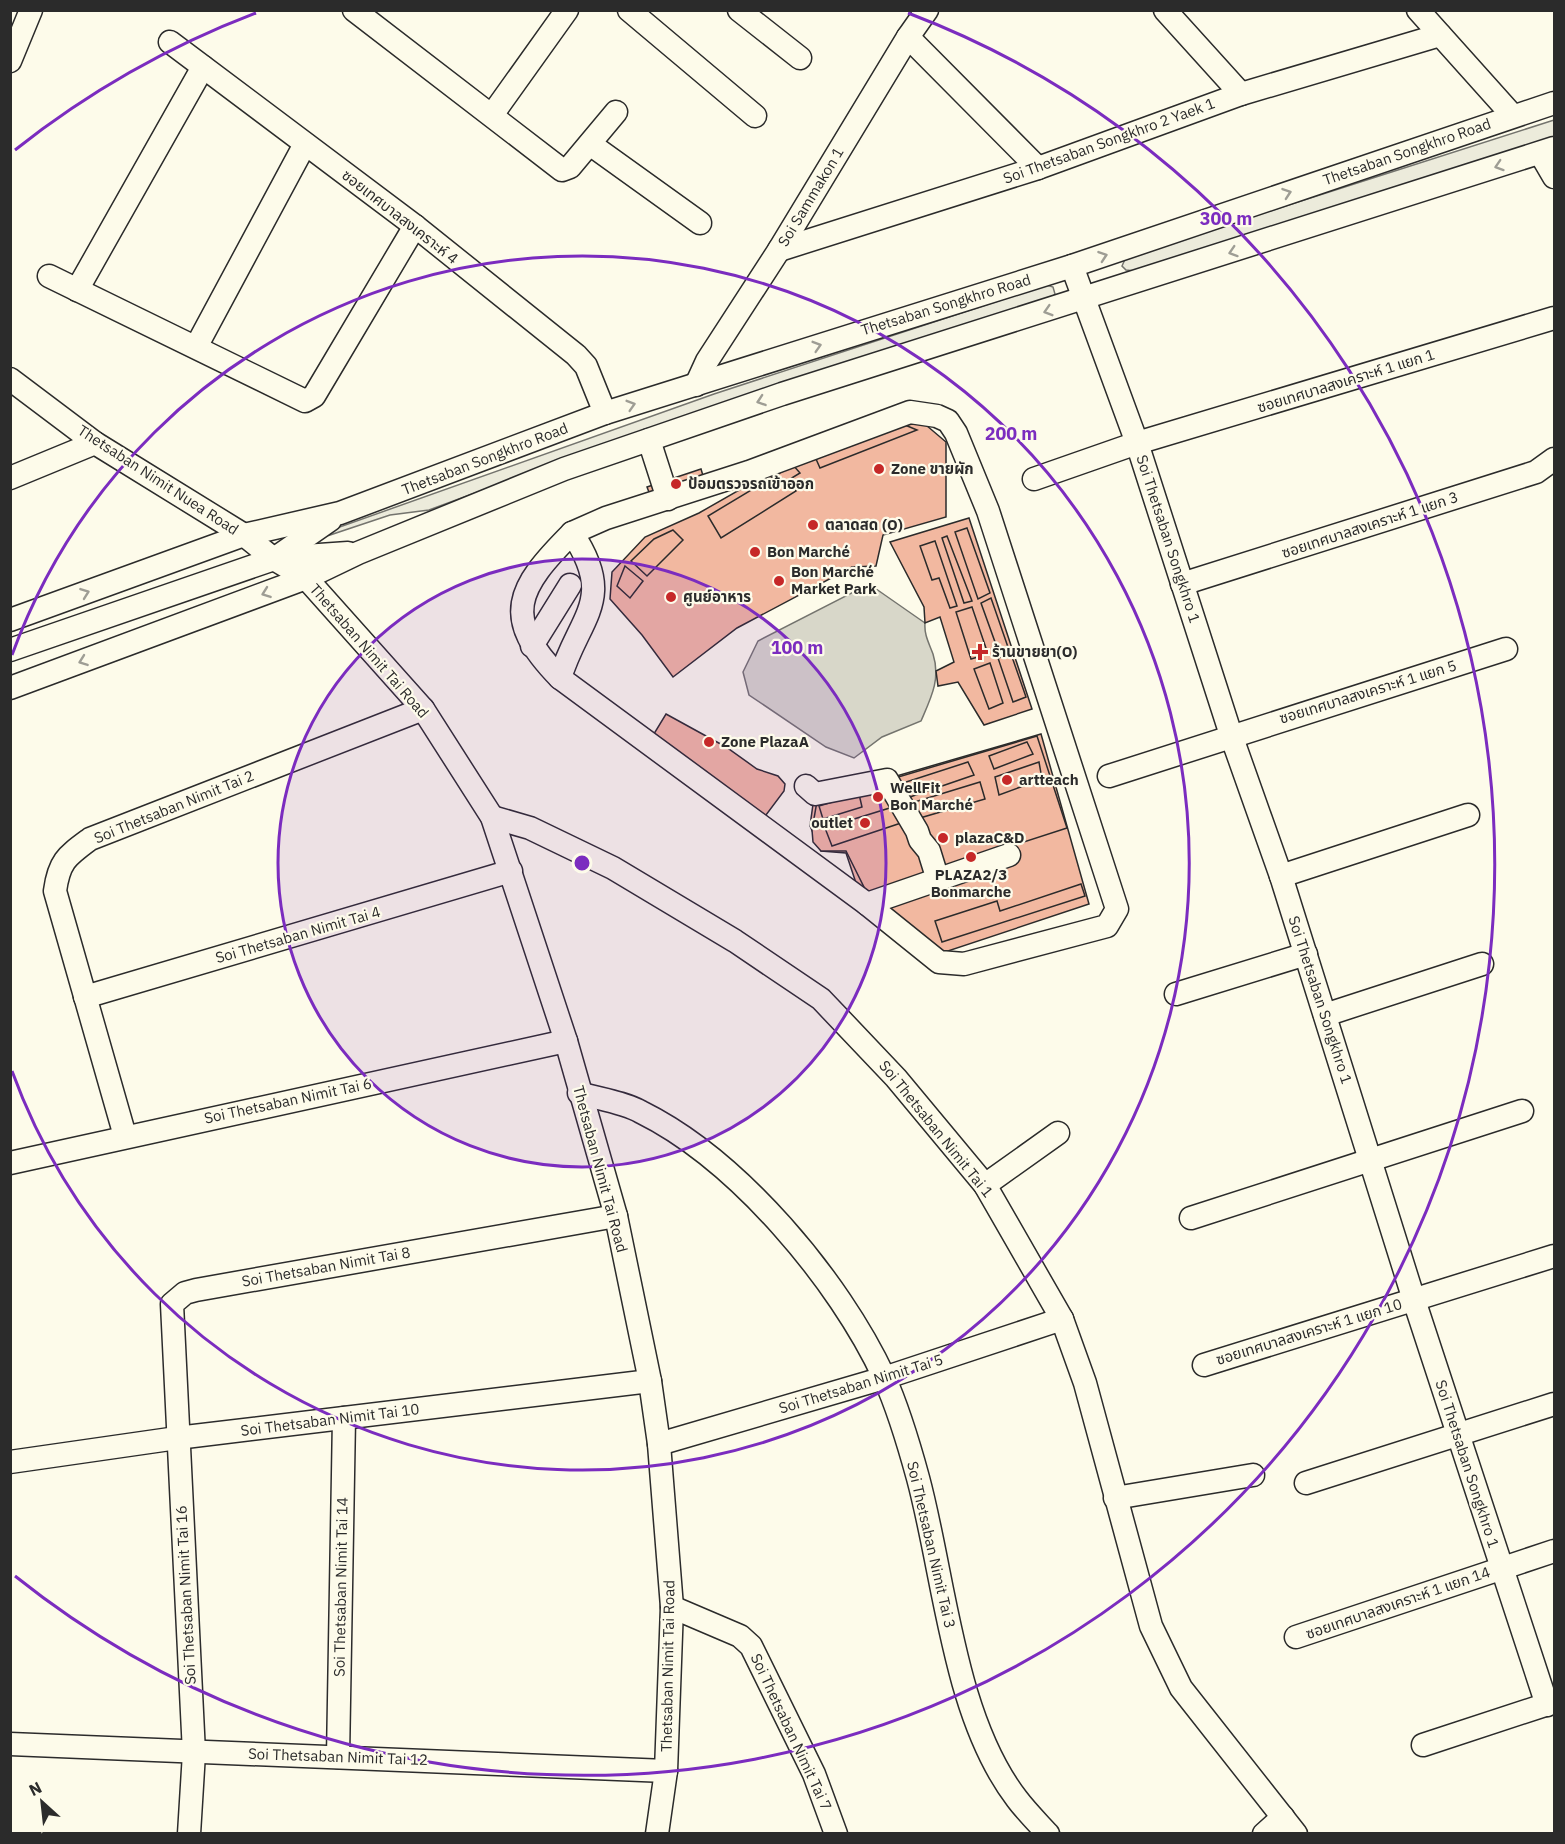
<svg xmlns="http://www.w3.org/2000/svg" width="1565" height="1844" viewBox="0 0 1565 1844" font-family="'IBM Plex Sans','Noto Sans Thai',sans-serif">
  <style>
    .green { fill: #ecebdb; stroke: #74746e; stroke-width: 1.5 }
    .water { fill: #d8d7c9; stroke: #74746e; stroke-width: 1.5 }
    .building { fill: #f2b8a0; stroke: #2b2b2b; stroke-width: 1.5 }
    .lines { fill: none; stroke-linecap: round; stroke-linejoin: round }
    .minor-casing { stroke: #2b2b2b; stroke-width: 25 }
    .minor { stroke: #fdfbea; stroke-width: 22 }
    .oneway { stroke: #9e9d94 }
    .ring { fill: none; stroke: #7b2cbf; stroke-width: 3 }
    .poi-dot { fill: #c62828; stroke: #fdfbea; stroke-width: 2 }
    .labels { text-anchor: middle; stroke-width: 4.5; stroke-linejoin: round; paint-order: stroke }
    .street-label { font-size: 15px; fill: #2b2b2b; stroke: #fdfbea }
    .poi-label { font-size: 15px; font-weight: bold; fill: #2b2b2b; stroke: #fdfbea; text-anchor: start }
    .centre { fill: #7b2cbf; stroke: #fdfbea; stroke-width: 3 }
    .ring-label { font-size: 18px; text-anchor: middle; font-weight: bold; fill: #7b2cbf; stroke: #fdfbea; stroke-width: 4.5; stroke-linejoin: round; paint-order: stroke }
  </style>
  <rect width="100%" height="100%" fill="#fdfbea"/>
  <g class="green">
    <path d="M1554 120V137L1549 139 1135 271 1126 270 1122 266 1126 257Z"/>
    <path d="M1047 285 1053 287 1055 294 1050 300 615 441 429 510 390 515 330 535 334 529 714 394Z"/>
  </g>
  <path class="water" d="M869 584 925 623C924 635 929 643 933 654 941 679 931 698 921 721L882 737 854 758 826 747 749 695 743 672 758 641Z"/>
  <g class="building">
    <path d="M913 414 946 442V517L883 535 876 566 852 567 737 628 673 677 642 635 610 599 612 572 645 537 699 513 802 454Z"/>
    <path d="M905 425 917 430 820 468 816 459Z"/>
    <path d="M793 465 800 473 790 479 796 491 721 538 708 516Z"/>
    <path d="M701 469 704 479 652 500 647 487Z"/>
    <path d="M969 518 1032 709 984 725 958 682 938 686 936 671 954 662 940 617 925 623 924 607 890 542Z"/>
    <path d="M967 528 990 593 978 599 955 532Z"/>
    <path d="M673 530 683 540 647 576 631 561 654 539Z"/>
    <path d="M947 536 972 601 964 603 942 538Z"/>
    <path d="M935 541 957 606 950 608 939 578 932 580 920 546Z"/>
    <path d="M625 566 643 581 630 598 617 586Z"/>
    <path d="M991 598 1009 650 999 653 981 603Z"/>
    <path d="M972 607 988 654 971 659 956 612Z"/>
    <path d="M1011 654 1026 697 1013 702 998 658Z"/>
    <path d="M990 663 1003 703 989 709 974 669Z"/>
    <path d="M666 714 726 747 757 769 778 776 785 784 784 791 763 819 652 737Z"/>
    <path d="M1041 734 1089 904 945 952 859 892 846 853 821 851 810 826 814 797 876 782Z"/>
    <path d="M1037 736 1067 828 867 893 846 851H821L813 842 812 830 817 801Z"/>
    <path d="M1027 742 1033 754 994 769 989 756Z"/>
    <path d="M968 762 974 775 907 798 903 783Z"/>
    <path d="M1039 762 1042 779 999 795 995 777Z"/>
    <path d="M980 782 985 799 913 820 908 804Z"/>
    <path d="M859 794 862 807 823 819 819 806Z"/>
    <path d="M893 807 901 823 832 846 825 828Z"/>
    <path d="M1081 884 1085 896 942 942 935 921 997 901 1000 911Z"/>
  </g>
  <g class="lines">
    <g class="minor-casing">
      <g id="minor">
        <path d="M354 10 562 170 570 167 616 112"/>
        <path d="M629 10 755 116"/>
        <path d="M739 10 800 58"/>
        <path d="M1165 10 1241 94"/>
        <path d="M1418 10 1513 116"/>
        <path d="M908 37 1038 168"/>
        <path d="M170 42 415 226 576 355 586 366 605 413"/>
        <path d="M10 61 31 10"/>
        <path d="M492 115 567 10"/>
        <path d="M590 144 700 223"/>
        <path d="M1540 153 1554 177"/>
        <path d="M779 250 1038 168 1241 94 1440 35"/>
        <path d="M1072 266 1137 443 1231 735 1281 876 1414 1300 1547 1705"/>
        <path d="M49 276 305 401 314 396 415 226"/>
        <path d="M77 290 203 67"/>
        <path d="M196 347 305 144"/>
        <path d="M10 379 95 443 244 535 274 559 306 578 423 709 492 817 566 1041 616 1216 650 1381 659 1444 672 1607 666 1771 657 1834"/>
        <path d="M696 385 707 361 779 250 908 37 927 10"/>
        <path d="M910 412 937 416 948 421 956 433 988 511 1117 909 1107 926 964 964 939 962 867 904 560 678C579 616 617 600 572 533L606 518 749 472Z"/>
        <path d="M649 440 668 499"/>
        <path d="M10 478 95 443"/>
        <path d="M1034 479 1137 443 1554 318"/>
        <path d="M276 558 348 553"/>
        <path d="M1182 584 1536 472 1554 459"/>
        <path d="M10 620 244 535 340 513 605 413 1072 266 1554 103"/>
        <path d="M532 646 570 585"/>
        <path d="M10 650 274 559 330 520"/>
        <path d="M560 678C500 617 517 588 572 533"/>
        <path d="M10 688 306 578 358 553 564 469 782 394 1554 148"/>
        <path d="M1109 776 1506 649"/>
        <path d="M806 786 815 794 887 780 917 831 920 840 929 851 938 880"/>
        <path d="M492 817 530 828 613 868 735 941 821 999 896 1078 985 1185 1062 1319 1085 1383 1151 1626 1181 1688 1296 1834"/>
        <path d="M1281 876 1468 815"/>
        <path d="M867 904 1009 855"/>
        <path d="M1176 994 1306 954"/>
        <path d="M85 997 511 871"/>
        <path d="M1325 1015 1482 964"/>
        <path d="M579 1093C599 1099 623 1102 641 1112 738 1160 839 1280 884 1377 898 1408 909 1445 918 1478 945 1578 953 1716 1017 1799 1026 1811 1037 1822 1048 1834"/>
        <path d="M125 1136 55 891C59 861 67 856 90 839L423 709"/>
        <path d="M10 1163 566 1041"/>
        <path d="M985 1185 1058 1133"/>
        <path d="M1191 1218 1522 1111"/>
        <path d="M1204 1365 1554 1256"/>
        <path d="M659 1444 884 1378 1062 1319"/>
        <path d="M10 1462 177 1438 650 1381"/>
        <path d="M1306 1483 1554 1404"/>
        <path d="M1115 1498 1253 1475"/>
        <path d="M672 1607 740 1636 751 1646 814 1774 836 1834"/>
        <path d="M1296 1637 1554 1551"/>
        <path d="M10 1744 666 1771"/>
        <path d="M1423 1745 1554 1702"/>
        <path d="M338 1757 344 1418"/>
        <path d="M189 1834 194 1753 172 1304 185 1293 196 1290 616 1216"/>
        <path d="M1264 1834 1283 1817"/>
      </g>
    </g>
    <use href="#minor" class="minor"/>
  </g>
  <defs><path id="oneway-chevron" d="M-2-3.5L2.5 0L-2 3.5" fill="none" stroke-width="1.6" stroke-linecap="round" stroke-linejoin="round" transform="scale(1.5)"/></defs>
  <g class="oneway">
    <use href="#oneway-chevron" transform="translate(1499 166) rotate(162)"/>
    <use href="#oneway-chevron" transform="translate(1287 193) rotate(-19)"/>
    <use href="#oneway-chevron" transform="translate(1233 252) rotate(162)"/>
    <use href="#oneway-chevron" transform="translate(1103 256) rotate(-19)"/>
    <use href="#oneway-chevron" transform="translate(1048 311) rotate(163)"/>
    <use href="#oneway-chevron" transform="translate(817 346) rotate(-17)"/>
    <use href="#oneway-chevron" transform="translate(761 401) rotate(161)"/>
    <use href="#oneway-chevron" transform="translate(631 405) rotate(-17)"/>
    <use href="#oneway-chevron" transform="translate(85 593) rotate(-20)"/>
    <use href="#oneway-chevron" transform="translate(266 593) rotate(160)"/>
    <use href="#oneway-chevron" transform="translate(83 661) rotate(160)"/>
  </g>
  <circle cx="582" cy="863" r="304" fill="#7b2cbf" fill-opacity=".12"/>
  <g class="ring">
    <circle cx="582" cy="863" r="304"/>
    <path d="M12 655A607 607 0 1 1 12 1071"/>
    <path d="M15 150A911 911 0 0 1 256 13M908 13A911 911 0 1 1 15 1576"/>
  </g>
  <g class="poi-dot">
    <circle cx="879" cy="469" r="6"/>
    <circle cx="676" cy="484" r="6"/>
    <circle cx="813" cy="525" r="6"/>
    <circle cx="755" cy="552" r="6"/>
    <circle cx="779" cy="581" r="6"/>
    <circle cx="671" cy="597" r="6"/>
    <path d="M977 643h6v6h6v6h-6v6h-6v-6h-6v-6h6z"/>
    <circle cx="709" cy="742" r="6"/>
    <circle cx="1007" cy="780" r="6"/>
    <circle cx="878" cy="797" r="6"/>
    <circle cx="865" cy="823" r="6"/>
    <circle cx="943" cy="838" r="6"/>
    <circle cx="971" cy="857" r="6"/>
  </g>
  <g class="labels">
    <g class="street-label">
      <text transform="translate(1109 141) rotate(-20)" y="5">Soi Thetsaban Songkhro 2 Yaek 1</text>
      <text transform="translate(1407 152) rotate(-19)" y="5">Thetsaban Songkhro Road</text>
      <text transform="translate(811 197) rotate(-59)" y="5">Soi Sammakon 1</text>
      <text transform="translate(400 217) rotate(38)" y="5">ซอยเทศบาลสงเคราะห์ 4</text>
      <text transform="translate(946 305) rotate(-17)" y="5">Thetsaban Songkhro Road</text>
      <text transform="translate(1346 381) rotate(-17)" y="5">ซอยเทศบาลสงเคราะห์ 1 แยก 1</text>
      <text transform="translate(485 459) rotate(-21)" y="5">Thetsaban Songkhro Road</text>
      <text transform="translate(158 480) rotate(33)" y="5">Thetsaban Nimit Nuea Road</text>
      <text transform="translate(1370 525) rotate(-18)" y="5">ซอยเทศบาลสงเคราะห์ 1 แยก 3</text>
      <text transform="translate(1168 539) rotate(72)" y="5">Soi Thetsaban Songkhro 1</text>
      <text transform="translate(369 651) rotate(49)" y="5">Thetsaban Nimit Tai Road</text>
      <text transform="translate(1368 692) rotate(-17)" y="5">ซอยเทศบาลสงเคราะห์ 1 แยก 5</text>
      <text transform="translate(174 807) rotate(-22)" y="5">Soi Thetsaban Nimit Tai 2</text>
      <text transform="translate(298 935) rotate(-16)" y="5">Soi Thetsaban Nimit Tai 4</text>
      <text transform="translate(1320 1000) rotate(72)" y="5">Soi Thetsaban Songkhro 1</text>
      <text transform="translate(288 1101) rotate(-12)" y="5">Soi Thetsaban Nimit Tai 6</text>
      <text transform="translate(936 1129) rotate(51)" y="5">Soi Thetsaban Nimit Tai 1</text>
      <text transform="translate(600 1169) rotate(75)" y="5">Thetsaban Nimit Tai Road</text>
      <text transform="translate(326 1267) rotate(-10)" y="5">Soi Thetsaban Nimit Tai 8</text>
      <text transform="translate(1309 1332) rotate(-17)" y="5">ซอยเทศบาลสงเคราะห์ 1 แยก 10</text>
      <text transform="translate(861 1384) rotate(-17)" y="5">Soi Thetsaban Nimit Tai 5</text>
      <text transform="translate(330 1420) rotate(-7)" y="5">Soi Thetsaban Nimit Tai 10</text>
      <text transform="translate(1467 1464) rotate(72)" y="5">Soi Thetsaban Songkhro 1</text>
      <text transform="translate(931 1545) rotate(77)" y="5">Soi Thetsaban Nimit Tai 3</text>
      <text transform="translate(341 1587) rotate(-89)" y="5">Soi Thetsaban Nimit Tai 14</text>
      <text transform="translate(186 1595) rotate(-93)" y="5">Soi Thetsaban Nimit Tai 16</text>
      <text transform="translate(1398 1603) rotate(-19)" y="5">ซอยเทศบาลสงเคราะห์ 1 แยก 14</text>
      <text transform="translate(668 1666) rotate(-89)" y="5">Thetsaban Nimit Tai Road</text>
      <text transform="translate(791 1732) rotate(65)" y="5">Soi Thetsaban Nimit Tai 7</text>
      <text transform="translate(338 1757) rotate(2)" y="5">Soi Thetsaban Nimit Tai 12</text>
    </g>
    <g class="poi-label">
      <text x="891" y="474">Zone ขายผัก</text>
      <text x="688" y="489">ป้อมตรวจรถเข้าออก</text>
      <text x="825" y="530">ตลาดสด (O)</text>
      <text x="767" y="557">Bon Marché</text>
      <text x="791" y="577">Bon Marché<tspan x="791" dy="17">Market Park</tspan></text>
      <text x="683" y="602">ศูนย์อาหาร</text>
      <text x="992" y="657">ร้านขายยา(O)</text>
      <text x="721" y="747">Zone PlazaA</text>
      <text x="1019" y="785">artteach</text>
      <text x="890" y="793">WellFit<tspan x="890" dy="17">Bon Marché</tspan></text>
      <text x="853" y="828" text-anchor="end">outlet</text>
      <text x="955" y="843">plazaC&amp;D</text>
      <text x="971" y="880" text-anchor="middle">PLAZA2/3<tspan x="971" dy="17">Bonmarche</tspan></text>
    </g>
  </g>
  <circle cx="582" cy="863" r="9" class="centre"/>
  <g class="ring-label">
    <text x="1226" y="225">300 m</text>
    <text x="1011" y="440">200 m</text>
    <text x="797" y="654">100 m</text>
  </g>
  <rect width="1565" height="1844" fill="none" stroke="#2b2b2b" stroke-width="24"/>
  <g transform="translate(42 1802) rotate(333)" stroke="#fdfbea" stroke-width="4.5" paint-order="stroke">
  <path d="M0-4.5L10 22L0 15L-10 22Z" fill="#2b2b2b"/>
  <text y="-9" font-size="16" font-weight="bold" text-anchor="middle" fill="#2b2b2b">N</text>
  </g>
</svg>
